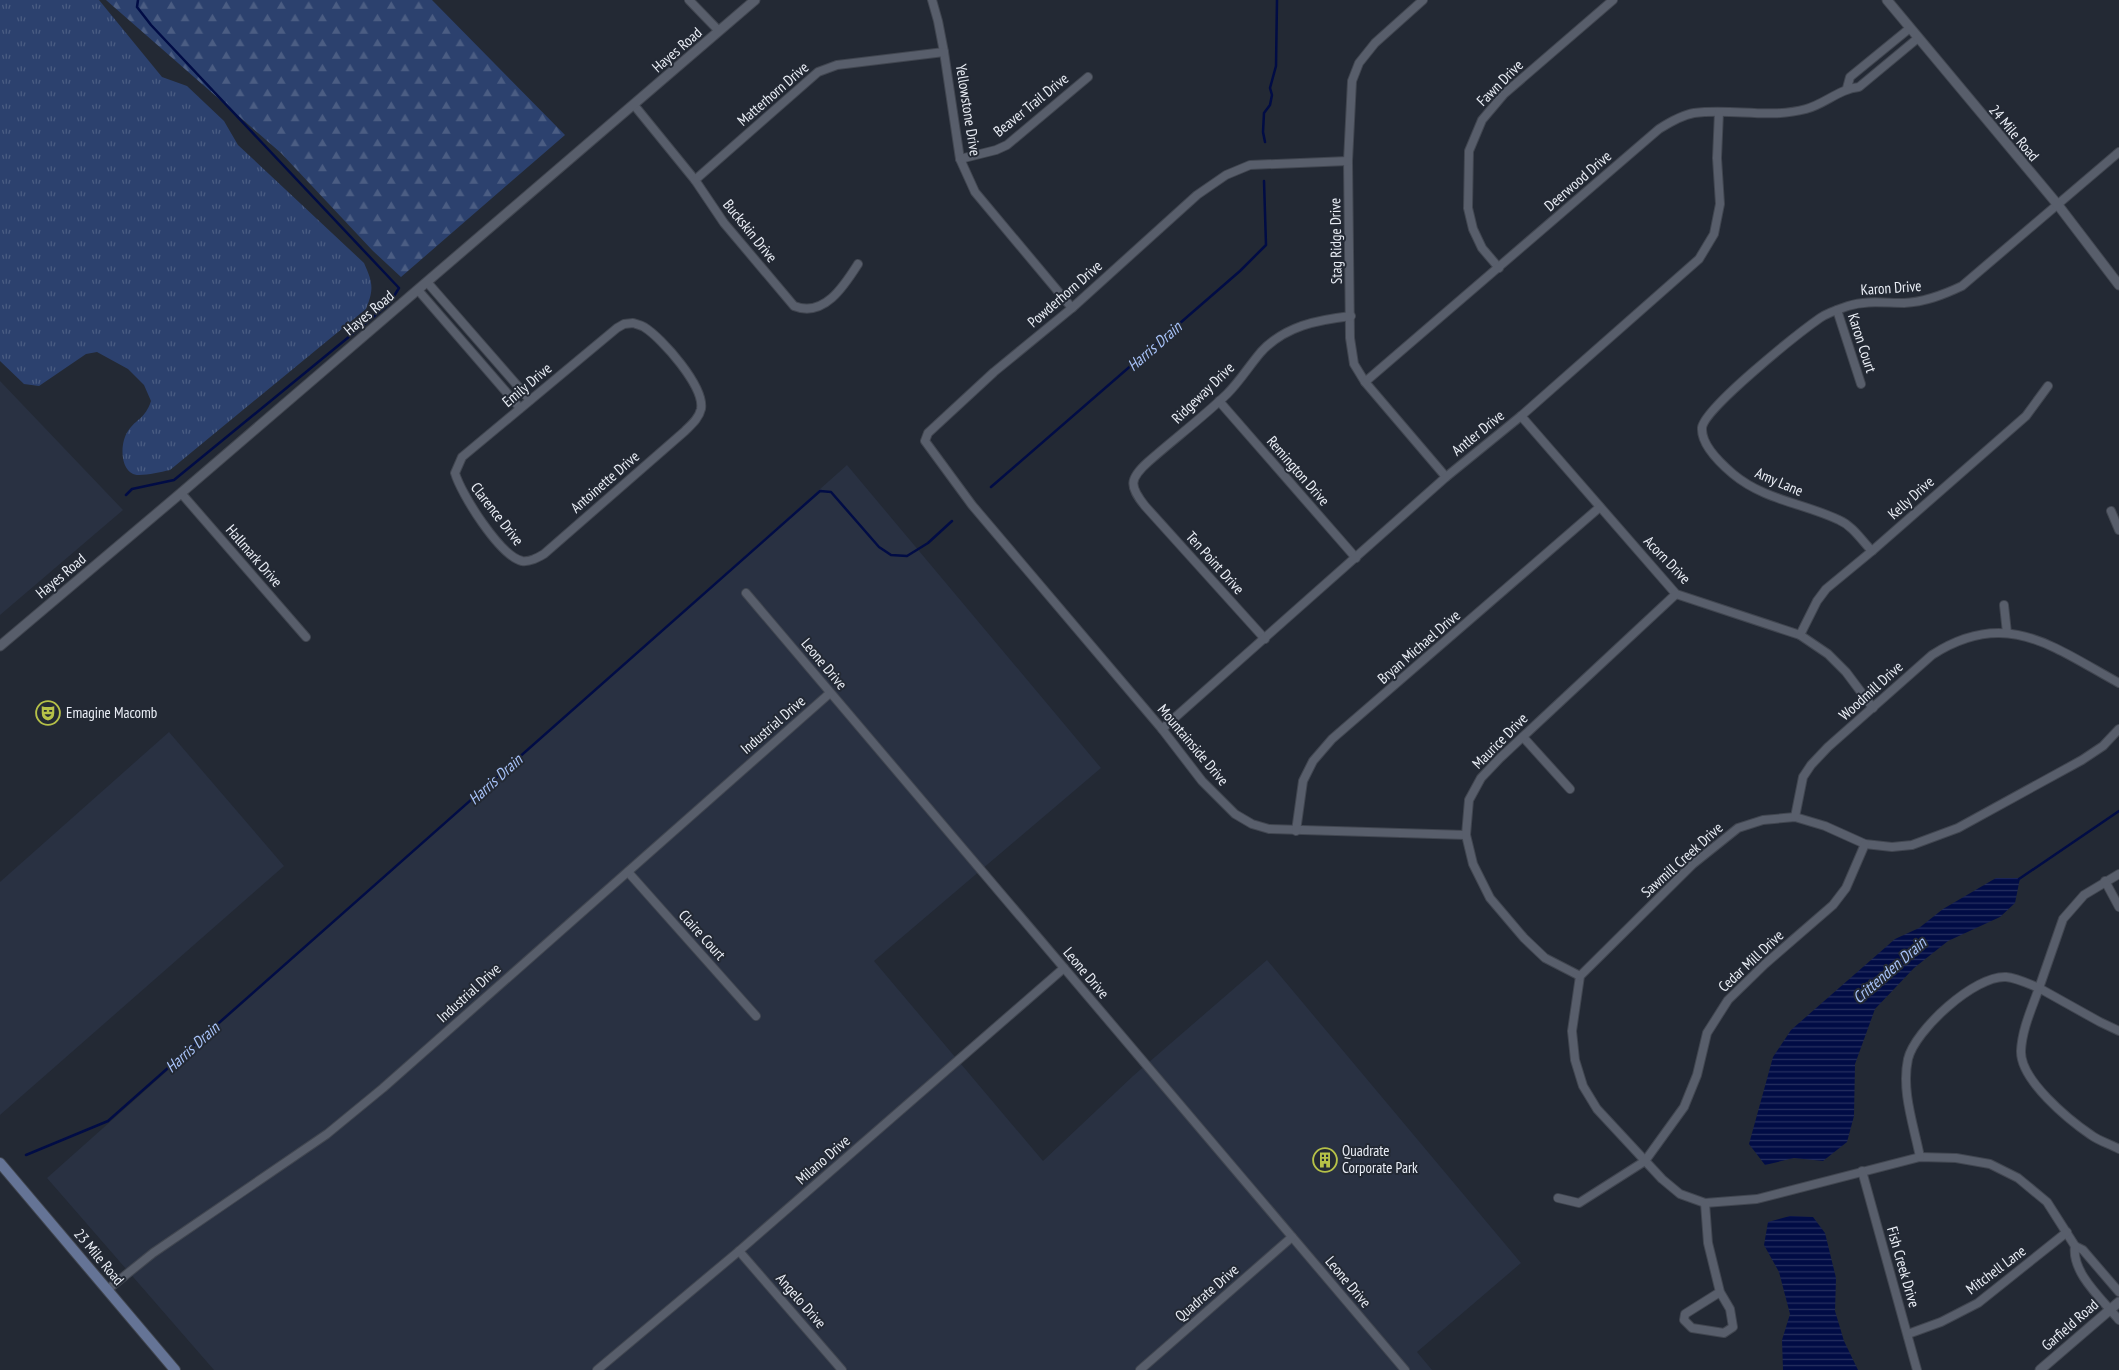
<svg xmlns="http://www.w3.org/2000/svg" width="2119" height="1370" viewBox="0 0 2119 1370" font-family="'PT Sans Narrow',sans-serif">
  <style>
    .built { fill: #293142 }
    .grass { fill: url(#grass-tufts) }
    .forest { fill: url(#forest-firs) }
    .water { fill: url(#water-rules) }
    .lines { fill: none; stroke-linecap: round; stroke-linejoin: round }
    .stream { stroke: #010c45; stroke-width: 2.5 }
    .minor-casing { stroke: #414650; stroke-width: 10 }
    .tertiary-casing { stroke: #414650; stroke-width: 11 }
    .secondary-casing { stroke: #414650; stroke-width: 12 }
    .minor { stroke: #585e6b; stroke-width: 8 }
    .tertiary { stroke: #585e6b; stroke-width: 9 }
    .secondary { stroke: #657496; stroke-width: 10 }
    .labels { text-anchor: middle; stroke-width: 4; stroke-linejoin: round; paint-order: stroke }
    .street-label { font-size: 15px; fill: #eaeef6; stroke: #232934 }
    .poi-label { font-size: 15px; fill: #eaeef6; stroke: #232934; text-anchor: start }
    .water-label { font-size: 16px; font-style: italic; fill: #a8c3f9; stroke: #232934 }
  </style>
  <defs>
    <pattern id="grass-tufts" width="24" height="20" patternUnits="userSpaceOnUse" patternTransform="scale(1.25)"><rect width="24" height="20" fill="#2c416e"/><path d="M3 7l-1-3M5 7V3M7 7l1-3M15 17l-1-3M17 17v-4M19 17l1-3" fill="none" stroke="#4b5d83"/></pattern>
    <pattern id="forest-firs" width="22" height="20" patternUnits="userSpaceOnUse" patternTransform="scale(1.25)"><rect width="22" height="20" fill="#2c416e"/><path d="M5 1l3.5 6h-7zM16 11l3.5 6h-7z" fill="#4b5d83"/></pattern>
    <pattern id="water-rules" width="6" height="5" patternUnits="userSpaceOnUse" patternTransform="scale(1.25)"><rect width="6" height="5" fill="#010c45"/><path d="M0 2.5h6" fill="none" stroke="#263060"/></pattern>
  </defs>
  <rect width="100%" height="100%" fill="#232934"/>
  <g class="built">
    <path d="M0 381 123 510 0 615Z"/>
    <path d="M847 465 1101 768 874 961 1043 1161 1133 1076 1267 960 1521 1263 1417 1352 1432 1370H214L47 1178Z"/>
    <path d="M169 732 284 866 0 1115V882Z"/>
  </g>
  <path class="grass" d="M0 0H99L162 77 187 86 224 121 238 145 364 263C373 283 374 289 366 309L170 470C160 472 149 475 139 475 120 475 119 444 128 431 137 418 145 419 151 401L144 385 128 369 97 352 86 354 39 386 24 384 0 361Z"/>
  <path class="forest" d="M106 0H432L565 135 401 277 373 251 281 153Z"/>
  <g class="water">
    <path d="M1996 878H2020L2015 903 2000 917 1948 941 1914 968 1875 1009 1855 1064 1854 1116 1847 1142 1823 1161 1794 1158 1765 1165 1749 1144 1773 1057 1791 1030 1895 939 1919 928 1943 909Z"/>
    <path d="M1790 1216 1813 1217 1825 1233 1836 1278 1835 1311 1844 1341 1858 1370H1783L1782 1340 1790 1314 1779 1272 1764 1245 1768 1222Z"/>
  </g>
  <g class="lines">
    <g class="stream">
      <path d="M1265 142 1263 132 1264 113 1270 105 1272 95 1270 88 1276 66 1277 0"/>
      <path d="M991 487 1240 271 1266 245 1264 181"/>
      <path d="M126 495 132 489 174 480 389 304 399 288 151 25 137 7 138 0"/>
      <path d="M2019 879 2119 811"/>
      <path d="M26 1155 108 1121 820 491 831 492 879 547 891 555 907 556 928 543 952 521"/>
    </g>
    <g class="minor-casing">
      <g id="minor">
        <path d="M689 0 719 31"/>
        <path d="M932 0 938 21 944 52 960 159 975 192 1072 308"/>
        <path d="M1423 0 1375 43 1359 63 1352 81 1348 161 1350 338 1354 364 1365 382 1446 477"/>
        <path d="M1847 88 1850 77 1910 28"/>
        <path d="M634 105 695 180 724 223 794 306C824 318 844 286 858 264"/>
        <path d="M960 159 996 150 1007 145 1088 77"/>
        <path d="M1348 161 1250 165 1226 175 1197 195 1072 308 994 372 928 433 925 441 972 505 1162 729 1202 781 1235 814 1252 824 1269 829 1466 835"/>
        <path d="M695 180 818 72 837 65 944 52"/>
        <path d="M1499 268 1482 248 1473 229 1468 208 1469 151 1482 120 1504 94 1613 0"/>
        <path d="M427 282 530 400"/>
        <path d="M418 290 520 408"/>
        <path d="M1837 310 1861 384"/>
        <path d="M633 323C636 324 641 325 644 327 662 338 705 387 701 409 699 418 692 424 685 431L544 554C537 558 530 562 522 561 500 556 461 494 455 473L462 457 617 328 624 324Z"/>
        <path d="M1365 382 1659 129C1670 122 1682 115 1694 113 1732 108 1769 119 1806 109 1825 104 1839 89 1859 87L1918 38"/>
        <path d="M1219 401 1356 558"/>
        <path d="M1521 416 1676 594 1800 635 1828 654 1846 672 1873 708"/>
        <path d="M181 493 306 637"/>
        <path d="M2111 511 2119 530"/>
        <path d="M1872 551C1862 541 1853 526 1839 520 1803 503 1764 500 1733 474 1720 463 1701 445 1702 428 1703 409 1800 332 1820 318 1827 313 1839 309 1848 306 1866 300 1885 303 1904 303 1925 302 1943 295 1962 286L2119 152"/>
        <path d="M746 593 1405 1370"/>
        <path d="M2004 605 2007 633"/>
        <path d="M1800 635 1817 601 1826 589 1872 551 2026 416 2048 386"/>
        <path d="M1265 639 1145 506C1129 486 1129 479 1148 462 1174 439 1202 418 1227 394 1240 381 1249 366 1261 352 1285 326 1317 320 1351 316"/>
        <path d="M1162 729 1446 477 1521 416 1699 259 1714 234 1720 204 1717 158 1719 112"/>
        <path d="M2119 729 2103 746 2082 760 1958 828 1912 845 1892 847 1865 844 1825 826 1795 817 1763 820 1738 828 1693 864 1580 976 1572 1031 1575 1060 1583 1086 1597 1109 1662 1179 1680 1194 1705 1203 1757 1199 1920 1157 1956 1158 1990 1164 2018 1178 2047 1202 2075 1246 2083 1250 2119 1292"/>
        <path d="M1523 737 1570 789"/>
        <path d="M1795 817 1803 777 1811 765 1828 747 1932 655C2006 607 2053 647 2119 683"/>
        <path d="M1296 831 1303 781 1313 761 1332 739 1600 507"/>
        <path d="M628 872 756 1016"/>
        <path d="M2119 874 2084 895 2063 919 2039 988 2100 1022 2119 1031"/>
        <path d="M2105 881 2119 907"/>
        <path d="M1580 976 1545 958 1524 938 1490 898 1473 864 1466 835 1469 800 1481 778 1500 758 1676 594"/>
        <path d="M1920 1157C1914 1126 1901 1091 1908 1059 1915 1030 1975 975 2006 977 2017 978 2029 984 2039 988 2032 1008 2022 1029 2021 1051 2020 1080 2069 1120 2091 1135 2099 1141 2110 1144 2119 1149"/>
        <path d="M1862 1171 1917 1370"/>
        <path d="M1558 1198 1579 1203 1645 1161 1684 1107 1697 1075 1707 1033 1728 1000 1765 964 1833 905 1846 888 1865 844"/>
        <path d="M1705 1203 1708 1243 1720 1292 1730 1309 1733 1327 1724 1333 1692 1328 1684 1320 1685 1314 1720 1292"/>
        <path d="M2075 1246C2071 1273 2103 1300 2119 1320"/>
        <path d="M739 1251 842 1370"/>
        <path d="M107 1290 153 1253 327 1134 383 1088 830 693"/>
        <path d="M1908 1334 1941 1322 1978 1303 2067 1232"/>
        <path d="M597 1370 739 1251 1064 968"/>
        <path d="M1140 1370 1292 1237"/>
      </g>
    </g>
    <g class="tertiary-casing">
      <g id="tertiary">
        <path d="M1887 0 2058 205 2119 285"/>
        <path d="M0 646 181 493 755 0"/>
        <path d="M2040 1370 2119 1302"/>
      </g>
    </g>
    <g class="secondary-casing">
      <path id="secondary" d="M0 1163 175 1370"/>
    </g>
    <use href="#minor" class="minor"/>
    <use href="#tertiary" class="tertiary"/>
    <use href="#secondary" class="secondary"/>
  </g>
  <defs>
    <g id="theatre-ring" transform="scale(1.25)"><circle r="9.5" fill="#232934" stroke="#b6c148" stroke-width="1.5"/><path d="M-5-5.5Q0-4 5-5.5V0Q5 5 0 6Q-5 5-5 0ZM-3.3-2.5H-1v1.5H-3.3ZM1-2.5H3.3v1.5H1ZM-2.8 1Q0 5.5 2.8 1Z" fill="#b6c148"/></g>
    <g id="building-ring" transform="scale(1.25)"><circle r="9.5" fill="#232934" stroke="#b6c148" stroke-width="1.5"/><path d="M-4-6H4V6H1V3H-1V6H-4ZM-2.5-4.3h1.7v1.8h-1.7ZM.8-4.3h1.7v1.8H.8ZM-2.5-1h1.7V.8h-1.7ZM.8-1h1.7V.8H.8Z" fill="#b6c148"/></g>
  </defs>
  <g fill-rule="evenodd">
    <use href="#theatre-ring" x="48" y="713"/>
    <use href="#building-ring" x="1325" y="1160"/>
  </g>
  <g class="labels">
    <g class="street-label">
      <text transform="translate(677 50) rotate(-41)" y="5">Hayes Road</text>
      <text transform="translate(1500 83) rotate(-45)" y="5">Fawn Drive</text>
      <text transform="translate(773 94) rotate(-41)" y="5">Matterhorn Drive</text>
      <text transform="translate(1031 105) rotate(-39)" y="5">Beaver Trail Drive</text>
      <text transform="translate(968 110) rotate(81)" y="5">Yellowstone Drive</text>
      <text transform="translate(2014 133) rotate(50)" y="5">24 Mile Road</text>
      <text transform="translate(1578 181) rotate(-41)" y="5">Deerwood Drive</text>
      <text transform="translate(750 231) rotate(51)" y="5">Buckskin Drive</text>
      <text transform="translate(1336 241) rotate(-91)" y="5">Stag Ridge Drive</text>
      <text transform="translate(1891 288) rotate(-4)" y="5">Karon Drive</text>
      <text transform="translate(1065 294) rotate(-41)" y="5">Powderhorn Drive</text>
      <text transform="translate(369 313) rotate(-40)" y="5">Hayes Road</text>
      <text transform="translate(1862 343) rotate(72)" y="5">Karon Court</text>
      <text transform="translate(527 385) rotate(-40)" y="5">Emily Drive</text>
      <text transform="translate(1203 393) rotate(-44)" y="5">Ridgeway Drive</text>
      <text transform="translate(1478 433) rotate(-39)" y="5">Antler Drive</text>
      <text transform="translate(1298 471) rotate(49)" y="5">Remington Drive</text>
      <text transform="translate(605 482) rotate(-41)" y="5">Antoinette Drive</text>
      <text transform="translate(1779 482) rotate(23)" y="5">Amy Lane</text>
      <text transform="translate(1911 498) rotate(-42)" y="5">Kelly Drive</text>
      <text transform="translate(497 514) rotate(52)" y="5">Clarence Drive</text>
      <text transform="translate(254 556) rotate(49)" y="5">Hallmark Drive</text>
      <text transform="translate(1667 560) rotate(46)" y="5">Acorn Drive</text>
      <text transform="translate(1215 563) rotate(48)" y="5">Ten Point Drive</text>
      <text transform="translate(61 576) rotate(-40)" y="5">Hayes Road</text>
      <text transform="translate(1419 647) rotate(-41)" y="5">Bryan Michael Drive</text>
      <text transform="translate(824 664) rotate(50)" y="5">Leone Drive</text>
      <text transform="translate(1871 691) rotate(-42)" y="5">Woodmill Drive</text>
      <text transform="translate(773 725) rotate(-41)" y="5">Industrial Drive</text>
      <text transform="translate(1500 741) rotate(-45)" y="5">Maurice Drive</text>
      <text transform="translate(1193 745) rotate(50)" y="5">Mountainside Drive</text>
      <text transform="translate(1682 860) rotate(-42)" y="5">Sawmill Creek Drive</text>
      <text transform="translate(702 935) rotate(48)" y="5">Claire Court</text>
      <text transform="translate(1751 961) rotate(-43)" y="5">Cedar Mill Drive</text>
      <text transform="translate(1086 973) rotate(50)" y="5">Leone Drive</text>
      <text transform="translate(469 993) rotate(-42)" y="5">Industrial Drive</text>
      <text transform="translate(823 1160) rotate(-41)" y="5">Milano Drive</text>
      <text transform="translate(99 1257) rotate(50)" y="5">23 Mile Road</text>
      <text transform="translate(1903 1267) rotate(74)" y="5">Fish Creek Drive</text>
      <text transform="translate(1996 1270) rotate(-37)" y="5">Mitchell Lane</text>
      <text transform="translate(1348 1282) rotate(50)" y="5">Leone Drive</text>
      <text transform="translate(1207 1293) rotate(-41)" y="5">Quadrate Drive</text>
      <text transform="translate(801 1301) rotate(49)" y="5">Angelo Drive</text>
      <text transform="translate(2070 1325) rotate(-41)" y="5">Garfield Road</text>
    </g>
    <g class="poi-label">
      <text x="66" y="718">Emagine Macomb</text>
      <text x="1342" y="1156">Quadrate<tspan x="1342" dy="17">Corporate Park</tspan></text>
    </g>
    <g class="water-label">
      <text transform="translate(1154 346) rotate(-41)" y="6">Harris Drain</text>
      <text transform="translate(495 779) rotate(-42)" y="6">Harris Drain</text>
      <text transform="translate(1889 970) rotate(-41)" y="6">Crittenden Drain</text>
      <text transform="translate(192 1047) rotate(-42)" y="6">Harris Drain</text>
    </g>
  </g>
</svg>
